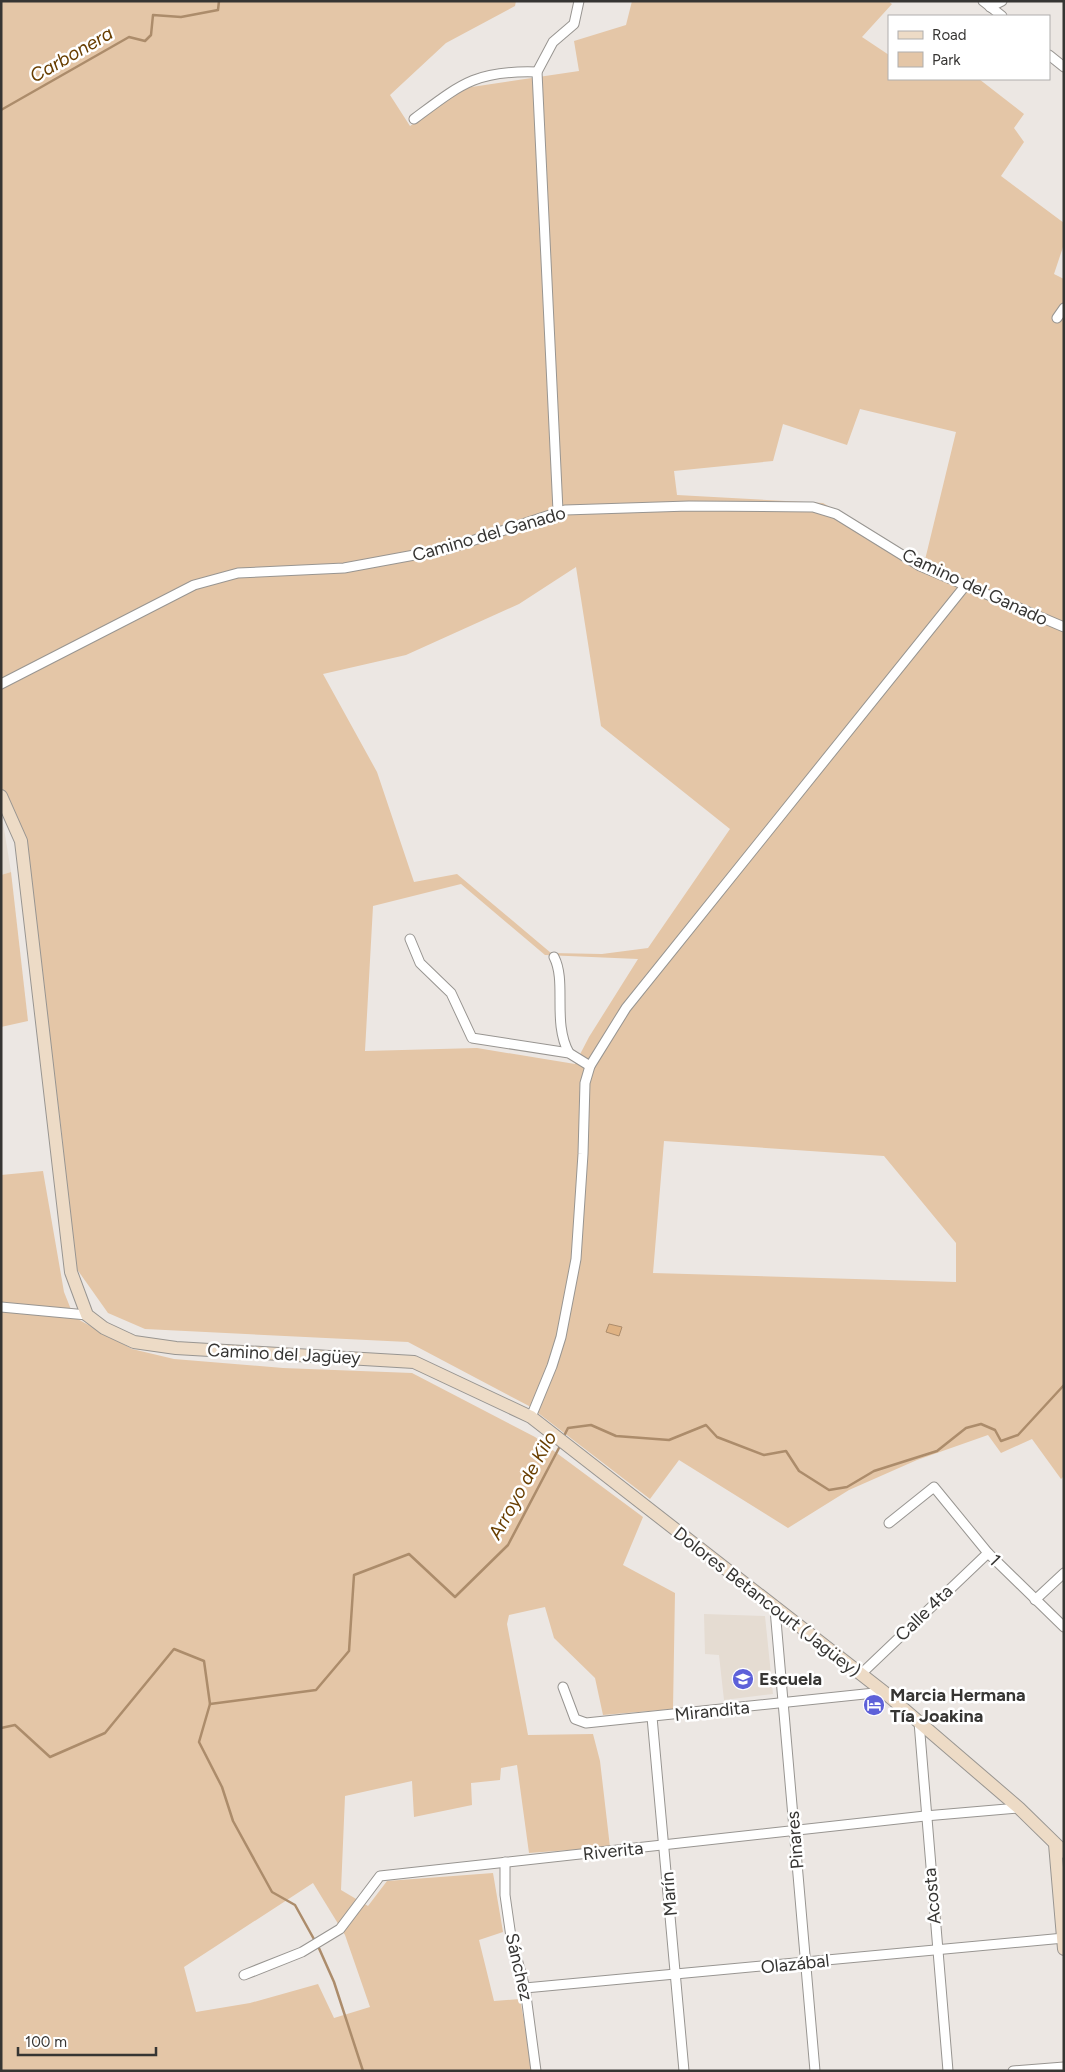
<svg xmlns="http://www.w3.org/2000/svg" width="1065" height="2072" viewBox="0 0 1065 2072" font-family="Figtree,sans-serif">
  <style>
    .built { fill: #e5dcd2 }
    .green { fill: #e4c6a7; fill-rule: evenodd }
    .water { fill: #dfb283; stroke: #ac8c6b }
    .lines { fill: none; stroke-linecap: round; stroke-linejoin: round }
    .stream { stroke: #ac8c6b; stroke-width: 2.5 }
    .street-casing { stroke: #989591; stroke-width: 11 }
    .secondary-casing { stroke: #989591; stroke-width: 14 }
    .street { stroke: #fff; stroke-width: 9 }
    .secondary { stroke: #eddbc6; stroke-width: 12 }
    .labels { text-anchor: middle; stroke-width: 5; stroke-linejoin: round; paint-order: stroke }
    .street-label { font-size: 18px; fill: #363533; stroke: #fff }
    .poi-label { font-size: 18px; font-weight: bold; fill: #363533; stroke: #fff; text-anchor: start }
    .water-label { font-size: 19px; font-style: italic; fill: #683e00; stroke: #fff }
  </style>
  <rect width="100%" height="100%" fill="#ece7e3"/>
  <g class="built">
    <path d="M1 810 11 872 1 875Z"/>
    <path d="M704 1614 765 1616 773 1694 724 1700 719 1655 705 1654Z"/>
  </g>
  <g class="green">
    <path d="M1 1H516L515 6 446 43 390 95 410 126 465 88 579 71 574 41 626 25 632 1H888L892 4 862 37 889 55V79H979L1024 114 1014 128 1024 142 1001 176 1064 223V244L1054 274 1064 279V1476L1061 1479 1032 1439 1001 1453 988 1435 917 1460 849 1490 788 1528 679 1460 650 1499 529 1406 408 1342 145 1329 108 1313 74 1265 62 1136 26 842 1 788ZM860 409 956 432 924 564 823 503 677 495 674 471 773 461 783 424 847 445ZM576 567 601 726 730 829 648 948 602 954 551 953 457 874 414 882 377 772 323 674 406 655 519 604ZM461 884 545 955 638 959 589 1037 575 1064 477 1048 365 1051 373 906ZM664 1141 884 1156 956 1243V1282L653 1273Z"/>
    <path d="M11 872 28 1021 1 1027V875Z"/>
    <path d="M43 1171 64 1292 74 1317 132 1349 174 1359 283 1368 412 1373 535 1437 643 1517 623 1565 675 1593 673 1709 603 1715 595 1678 554 1638 545 1607 509 1615 507 1624 528 1735 593 1734 600 1761 610 1847 529 1853 517 1765 501 1768 500 1780 471 1783 472 1805 414 1817 412 1781 345 1796 341 1890 368 1906 387 1881 493 1873 503 1932 479 1940 494 2001 520 1999 533 2071H1V1175ZM313 1883 345 1935 370 2007 334 2018 318 1984 250 2003 196 2012 184 1967Z"/>
  </g>
  <path class="water" d="M609 1324 622 1327 619 1336 606 1332Z"/>
  <g class="lines">
    <g class="stream">
      <path d="M1 110 129 37 145 41 151 35 153 15 181 17 218 10 219 1"/>
      <path d="M564 1436 568 1428 591 1425 616 1436 669 1440 706 1425 717 1437 764 1455 786 1451 799 1471 829 1490 847 1487 874 1471 937 1451 966 1428 981 1424 995 1430 1001 1441 1018 1435 1064 1385"/>
      <path d="M210 1704 199 1742 222 1787 233 1821 272 1892 295 1905 315 1941"/>
      <path d="M1 1728 15 1725 50 1757 105 1733 174 1649 204 1661 210 1704 316 1690 349 1651 354 1575 409 1554 455 1597 508 1545 560 1446"/>
      <path d="M318 1946 334 1982 363 2071"/>
    </g>
    <g class="street-casing">
      <g id="street">
        <path d="M983 1 1002 16"/>
        <path d="M990 7 1002 1"/>
        <path d="M1049 55 1064 67"/>
        <path d="M414 119C461 84 476 70 537 72"/>
        <path d="M1057 318 1064 308"/>
        <path d="M558 511 537 72 553 42 574 24 579 1"/>
        <path d="M1 684 194 585 238 573 344 568 447 549 565 510 689 506 813 507 836 514 920 566 1064 627"/>
        <path d="M410 939 420 963 451 993 472 1038 569 1053 590 1066"/>
        <path d="M554 957C567 982 552 1022 569 1053"/>
        <path d="M1 1307 87 1315"/>
        <path d="M531 1417 552 1366 561 1337 576 1259 583 1154 585 1083 590 1066 626 1008 965 586"/>
        <path d="M889 1523 934 1487 988 1553 1064 1627"/>
        <path d="M1035 1600 1064 1573"/>
        <path d="M775 1609 815 2071"/>
        <path d="M861 1674 988 1553"/>
        <path d="M563 1687 575 1719 586 1723 884 1692"/>
        <path d="M652 1717 684 2071"/>
        <path d="M919 1722 948 2071"/>
        <path d="M505 1862V1895L511 1937 525 1988 536 2071"/>
        <path d="M244 1975 302 1952 340 1929 380 1876 925 1816 1019 1808"/>
        <path d="M525 1988 1064 1938"/>
        <path d="M1013 2071 1064 2067"/>
      </g>
    </g>
    <g class="secondary-casing">
      <g id="secondary">
        <path d="M1 796 21 841 71 1272 87 1315 104 1328 134 1342 176 1348 414 1362 531 1417 884 1692 1019 1808 1064 1852"/>
        <path d="M1055 1844 1064 1949"/>
      </g>
    </g>
    <use href="#street" class="street"/>
    <use href="#secondary" class="secondary"/>
  </g>
  <defs>
    <g id="school-disc" transform="scale(1.125)"><circle r="9.5" fill="#5e61d9" stroke="#fff"/><path d="M0-5L7-2L0 1L-7-2ZM-4 1L0 2.5L4 1V4Q0 6-4 4Z" fill="#fff"/></g>
    <g id="hotel-disc" transform="scale(1.125)"><circle r="9.5" fill="#5e61d9" stroke="#fff"/><path d="M-6-4.5h1.5V1H6V5H4.5V3h-9V5H-6ZM-4 0a1.8 1.8 0 1 1 3.6 0ZM.5 0V-2.5h3Q6-2.5 6 0Z" fill="#fff"/></g>
  </defs>
  <g fill-rule="evenodd">
    <use href="#school-disc" x="743" y="1679"/>
    <use href="#hotel-disc" x="874" y="1705"/>
  </g>
  <g class="labels">
    <g class="street-label">
      <text transform="translate(489 534) rotate(-16)" y="6">Camino del Ganado</text>
      <text transform="translate(975 587) rotate(25)" y="6">Camino del Ganado</text>
      <text transform="translate(284 1354) rotate(3)" y="6">Camino del Jagüey</text>
      <text transform="translate(995 1560) rotate(46)" y="6">1</text>
      <text transform="translate(767 1602) rotate(38)" y="6">Dolores Betancourt (Jagüey)</text>
      <text transform="translate(924 1613) rotate(-44)" y="6">Calle 4ta</text>
      <text transform="translate(712 1711) rotate(-6)" y="6">Mirandita</text>
      <text transform="translate(795 1840) rotate(-95)" y="6">Pinares</text>
      <text transform="translate(613 1851) rotate(-6)" y="6">Riverita</text>
      <text transform="translate(669 1894) rotate(-95)" y="6">Marín</text>
      <text transform="translate(932 1896) rotate(-95)" y="6">Acosta</text>
      <text transform="translate(795 1964) rotate(-6)" y="6">Olazábal</text>
      <text transform="translate(519 1967) rotate(77)" y="6">Sánchez</text>
    </g>
    <g class="poi-label">
      <text x="759" y="1685">Escuela</text>
      <text x="890" y="1701">Marcia Hermana<tspan x="890" dy="21">Tía Joakina</tspan></text>
    </g>
    <g class="water-label">
      <text transform="translate(71 54) rotate(-30)" y="7">Carbonera</text>
      <text transform="translate(522 1485) rotate(-61)" y="7">Arroyo de Kilo</text>
    </g>
  </g>
  <rect width="1065" height="2072" fill="none" stroke="#363533" stroke-width="5"/>
  <rect x="888" y="15" width="162" height="65" fill="#ffffff" stroke="#afaead"/>
  <rect x="898" y="31" width="25" height="8" fill="#eddbc6" stroke="#afaead"/>
  <text x="932" y="40" font-size="15" fill="#363533">Road</text>
  <rect x="898" y="52" width="25" height="15" fill="#e4c6a7" stroke="#afaead"/>
  <text x="932" y="65" font-size="15" fill="#363533">Park</text>
  <path d="M18 2047v8h138v-8" fill="none" stroke="#363533" stroke-width="2.5"/>
  <text x="25" y="2047" font-size="15" fill="#363533" stroke="#ffffff" stroke-width="4" paint-order="stroke">100 m</text>
</svg>
